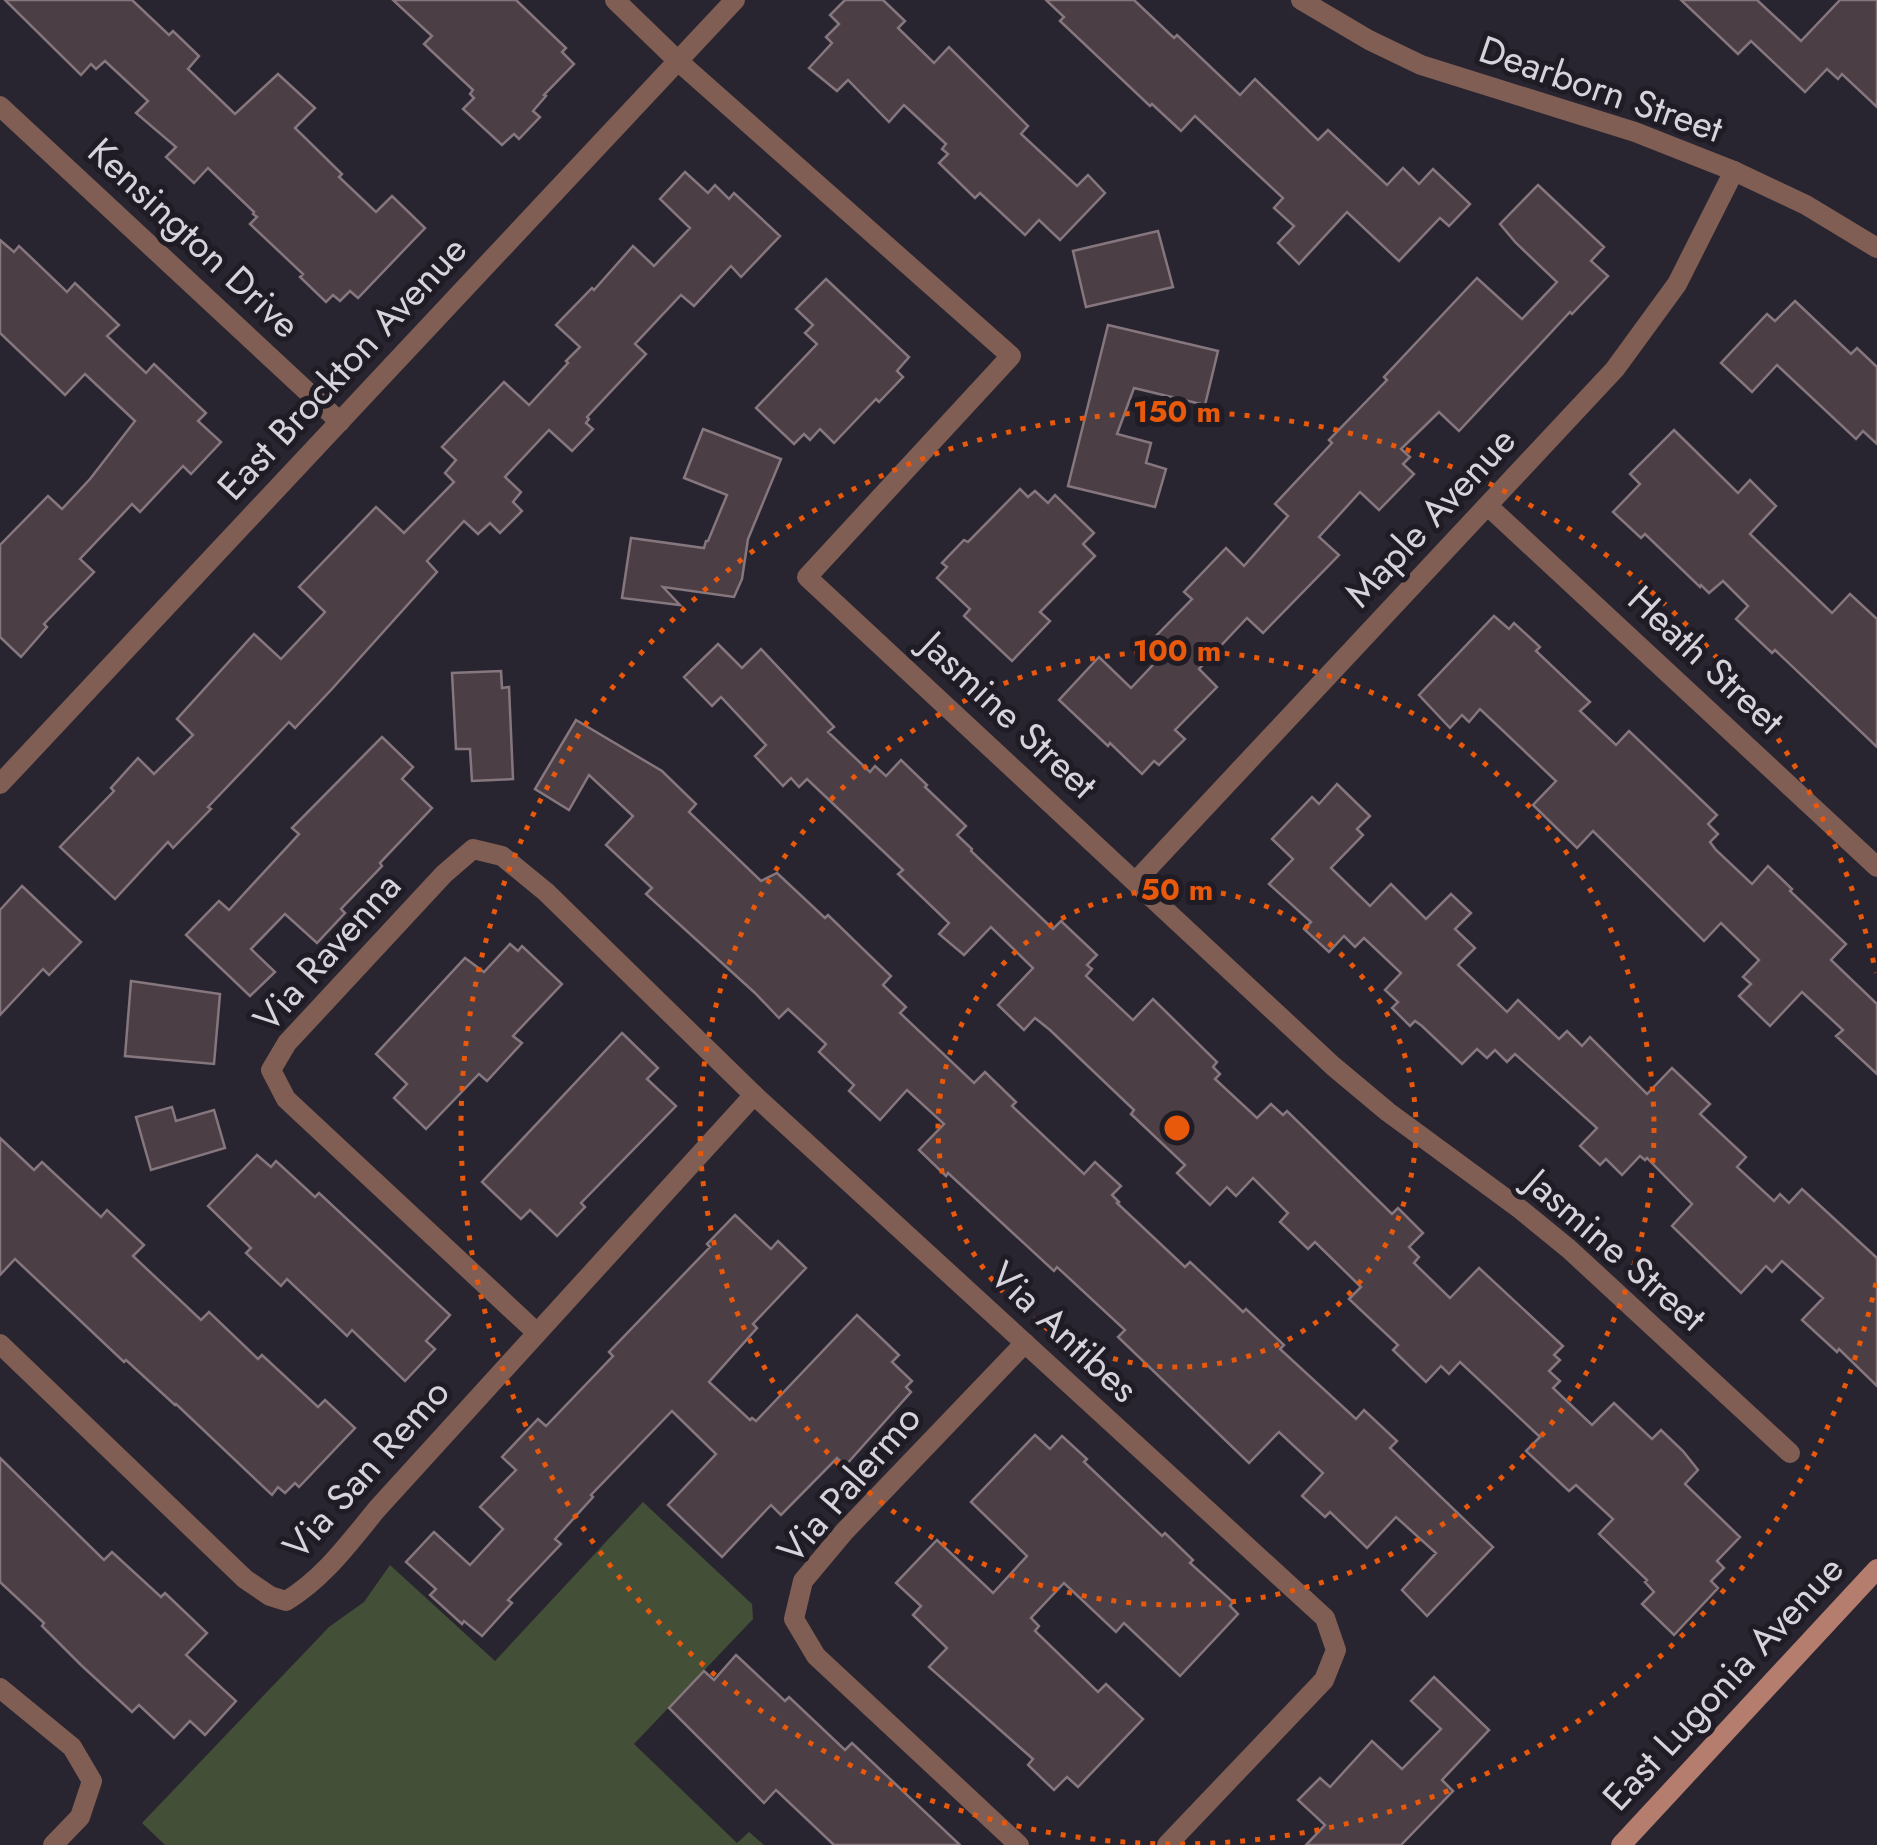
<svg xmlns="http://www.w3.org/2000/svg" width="1877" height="1845" viewBox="0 0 1877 1845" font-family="Jost,sans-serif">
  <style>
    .green { fill: #434f37 }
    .building { fill: #4b3e44; stroke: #86777e; stroke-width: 2.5 }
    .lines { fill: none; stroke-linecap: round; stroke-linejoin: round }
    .minor { stroke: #815e54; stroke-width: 20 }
    .tertiary { stroke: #815e54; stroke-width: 20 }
    .secondary { stroke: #b47d6d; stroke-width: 20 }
    .ring { fill: none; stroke: #e8590c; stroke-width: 5; stroke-dasharray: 5 10 }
    .labels { text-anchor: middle; stroke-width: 10; stroke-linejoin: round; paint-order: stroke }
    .street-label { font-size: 38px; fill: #d6d3db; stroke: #1f1c26 }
    .centre { fill: #e8590c; stroke: #1f1c26; stroke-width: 5 }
    .ring-label { font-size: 30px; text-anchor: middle; font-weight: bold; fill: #e8590c; stroke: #1f1c26; stroke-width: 10; stroke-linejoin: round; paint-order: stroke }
  </style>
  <rect width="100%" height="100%" fill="#292530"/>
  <path class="green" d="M643 1502 752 1604 753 1619 634 1744 737 1843 749 1832 764 1845H165L142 1823 329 1627 364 1602 390 1565 495 1661Z"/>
  <g class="building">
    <path d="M5 0H132L169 35 173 31 199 56 188 69 235 114 278 74 315 108 295 128 342 174 339 177 376 212 392 196 425 228 358 298 350 291 340 301 333 295 326 302 300 277 303 274 250 224 257 217 253 214 254 212 208 168 194 183 166 157 176 147 136 113 148 101 105 61 96 69 91 64 81 75Z"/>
    <path d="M393 0H516L566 48 562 52 574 64 544 95 546 96 533 111 540 117 519 139 514 134 502 145 463 109 474 98 470 94 473 90 424 44 432 36Z"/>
    <path d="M845 0H883L905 21 898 28 934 63 949 47 1028 126 1021 134 1077 186 1088 175 1105 193 1060 240 1039 220 1025 235 980 193 975 198 939 163 948 154 942 149 946 144 904 105 889 122 848 80 837 91 809 68 832 43 826 37 839 24 830 15Z"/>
    <path d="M1046 0H1134L1174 38 1177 35 1240 95 1255 79 1318 140 1328 130 1387 185 1403 168 1419 184 1433 169 1470 204 1449 226 1440 218 1399 261 1347 212 1299 264 1278 243 1294 226 1274 208 1283 198 1195 116 1181 131 1152 104 1150 106 1060 21 1064 17Z"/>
    <path d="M1681 0H1757L1801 41 1840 0H1877V107L1842 74 1838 79 1827 69 1805 92 1751 41 1738 54Z"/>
    <path d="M685 172 708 193 715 185 729 199 734 193 780 236 741 277 731 266 694 306 681 295 635 344 646 354 587 417 589 419 586 423 593 429 572 451 549 430 505 477 521 492 513 502 522 511 500 533 490 523 478 534 464 521 427 561 437 572 331 690 295 728 289 722 208 807 211 809 173 848 168 842 115 899 60 847 114 791 111 788 138 758 154 774 193 735 177 719 254 634 281 659 325 612 299 587 376 507 404 533 454 482 445 473 456 460 442 447 504 382 529 405 568 363 566 361 580 347 556 325 592 288 594 290 633 246 654 266 690 228 660 199Z"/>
    <path d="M1538 185 1604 247 1591 261 1608 276 1572 314 1570 312 1459 431 1439 412 1401 449 1410 457 1403 464 1414 474 1379 510 1360 492 1319 537 1339 555 1263 633 1247 618 1199 669 1217 687 1175 730 1185 739 1159 765 1154 761 1142 774 1110 743 1108 746 1059 700 1099 657 1131 688 1168 649 1156 636 1192 599 1184 592 1226 548 1244 566 1288 516 1275 504 1332 443 1329 440 1387 380 1384 377 1477 278 1522 319 1557 282 1516 243 1500 224Z"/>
    <path d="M1158 231 1173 287 1086 307 1073 251Z"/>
    <path d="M0 240 14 252 19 246 67 292 75 283 119 325 107 336 146 373 154 364 206 413 198 421 221 442 191 474 183 466 140 512 132 504 80 559 94 572 44 624 47 627 21 657 0 637V545L48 496 62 509 90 479 135 421 85 374 65 395 0 333Z"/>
    <path d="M826 279 909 357 897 371 903 377 879 402 876 399 834 443 820 429 810 440 804 434 794 444 756 408 817 344 805 333 813 325 796 309Z"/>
    <path d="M1795 301 1851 354 1857 348 1877 367V444L1863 431 1856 439 1777 365 1752 392 1721 363 1767 314 1775 321Z"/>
    <path d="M1108 325 1218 351 1205 405 1134 388 1117 434 1151 443 1146 463 1166 469 1155 507 1068 486Z"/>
    <path d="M703 429 781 459 748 539 742 579 734 597 663 587 680 605 622 598 631 538 704 548 706 541H708L727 495 684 478Z"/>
    <path d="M1674 430 1738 493 1750 480 1776 506 1750 534 1832 613 1850 594 1877 619V747L1775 650 1772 653 1736 619 1748 606 1723 581 1709 593 1701 585 1700 587 1645 534 1641 538 1613 512 1640 484 1630 474Z"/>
    <path d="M1020 489 1028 497 1035 491 1048 503 1055 495 1094 533 1083 544 1095 556 1040 612 1050 621 1012 661 964 616 970 609 937 578 947 567 942 563 964 540 968 542Z"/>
    <path d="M1494 616 1509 629 1514 623 1540 647 1536 651 1590 702 1580 711 1616 745 1629 731 1717 815 1708 824 1718 834 1710 842 1716 850 1752 884 1768 866 1792 889 1790 891 1846 944 1831 960 1877 1004V1074L1836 1036 1843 1030 1802 992 1770 1026 1739 996 1751 984 1743 977 1759 960 1721 923 1704 941 1593 831 1577 848 1533 805 1556 781 1480 709 1469 722 1462 715 1450 728 1419 695Z"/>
    <path d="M718 644 742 668 761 649 834 727 828 732 870 772 875 766 886 776 901 760 927 785 925 787 966 826 957 835 972 849 971 851 1053 929 1061 921 1097 955 1087 965 1092 969 1086 976 1133 1020 1153 999 1217 1062 1213 1067 1220 1074 1215 1079 1257 1118 1271 1104 1283 1115 1287 1111 1392 1214 1398 1208 1423 1233 1409 1247 1419 1257 1414 1263 1450 1298 1479 1268 1563 1346 1554 1355 1560 1360 1549 1371 1560 1381 1553 1388 1592 1425 1614 1403 1652 1439 1661 1430 1683 1451 1698 1470 1685 1484 1740 1537 1717 1561 1724 1568 1711 1581 1718 1588 1674 1635 1642 1604 1654 1592 1645 1582 1647 1580 1599 1534 1613 1519 1576 1485 1569 1491 1526 1451 1540 1437 1460 1362 1449 1374 1441 1366 1426 1382 1393 1350 1398 1345 1349 1299 1361 1287 1315 1242 1308 1249 1280 1222 1288 1213 1253 1178 1236 1196 1227 1187 1210 1205 1177 1173 1185 1165 1131 1114 1134 1110 1050 1030 1035 1018 1024 1030 998 1005 1033 968 991 927 964 955 939 934 949 923 898 874 903 870 807 779 799 787 791 778 783 786 755 756 766 745 721 697 712 706 684 677Z"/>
    <path d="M501 671 502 688 509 687 513 779 472 781 470 749H456L452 673Z"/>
    <path d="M576 720 662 771 696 804 689 812 761 881 777 873 825 918 828 915 891 976 883 985 906 1007 900 1013 974 1083 985 1072 1016 1102 1012 1106 1084 1174 1095 1162 1121 1186 1112 1195 1119 1202 1117 1203 1185 1267 1190 1262 1243 1312 1246 1309 1284 1345 1280 1349 1356 1419 1364 1410 1397 1441 1390 1448 1493 1547 1427 1616 1402 1590 1436 1553 1396 1517 1367 1548 1330 1512 1325 1517 1302 1496 1323 1473 1279 1432 1249 1463 1118 1337 1125 1330 1057 1267 1054 1271 948 1173 946 1176 919 1150 944 1124 907 1090 880 1120 849 1091 854 1085 819 1052 826 1044 788 1009 779 1018 755 993 646 894 652 888 606 845 633 816 589 775 569 810 535 789Z"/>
    <path d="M382 737 413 767 402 779 432 808 380 863 382 866 341 909 345 913 317 943 285 914 251 949 275 972 250 996 186 935 219 901 229 910 299 834 292 828Z"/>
    <path d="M1337 784 1370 816 1357 829 1363 835 1331 868 1370 906 1391 884 1426 919 1451 894 1471 913 1455 929 1475 948 1458 965 1507 1012 1518 1000 1559 1039 1567 1031 1582 1046 1590 1037 1647 1094 1672 1068 1710 1104 1700 1114 1746 1157 1737 1167 1774 1201 1780 1194 1789 1203 1802 1189 1877 1258V1386L1839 1349 1837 1352 1802 1320 1823 1298 1782 1261 1772 1272 1766 1266 1741 1293 1672 1226 1692 1204 1647 1158 1645 1160 1640 1156 1622 1175 1606 1159 1600 1165 1580 1146 1597 1128 1515 1054 1507 1062 1495 1050 1487 1058 1477 1049 1462 1064 1422 1026 1415 1021 1410 1026 1392 1008 1398 1002 1385 990 1401 973 1364 938 1355 947 1344 936 1329 952 1304 929 1311 922 1269 884 1293 859 1272 839 1312 797 1319 804Z"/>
    <path d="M22 886 81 942 49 975 43 969 0 1015V910Z"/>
    <path d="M510 944 518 951 522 946 562 984 513 1036 522 1043 487 1081 479 1074 426 1129 394 1098 407 1084 376 1054 465 958 484 972Z"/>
    <path d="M131 981 220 994 214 1064 125 1056Z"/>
    <path d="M622 1033 658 1068 647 1079 676 1106 581 1203 585 1207 557 1236 530 1210 521 1219 482 1182Z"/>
    <path d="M172 1107 176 1121 214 1110 225 1148 151 1170 136 1117Z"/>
    <path d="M0 1138 34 1170 42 1162 101 1217 107 1210 144 1245 133 1256 201 1320 209 1312 258 1359 262 1355 318 1407 325 1400 355 1428 299 1487 295 1483 285 1493 278 1487 272 1495 176 1404 175 1405 126 1360 124 1362 15 1259 0 1275Z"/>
    <path d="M257 1155 271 1167 276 1161 315 1197 319 1193 450 1315 426 1341 435 1349 405 1381 352 1330 347 1336 287 1279 281 1286 246 1253 251 1248 208 1206Z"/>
    <path d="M735 1215 771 1249 778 1241 806 1268 753 1324 757 1328 709 1382 750 1420 752 1418 756 1421 857 1315 899 1355 892 1362 912 1381 906 1387 911 1392 845 1466 837 1458 781 1515 771 1505 722 1557 668 1505 716 1454 672 1411 591 1495 593 1497 555 1539 561 1544 508 1600 512 1603 482 1636 464 1621 462 1624 430 1595 436 1589 406 1562 434 1532 470 1565 503 1529 480 1507 516 1470 502 1457 538 1419 546 1426 613 1356 609 1352 710 1247 707 1244Z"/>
    <path d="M1035 1435 1050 1449 1062 1436 1087 1459 1084 1462 1162 1536 1165 1533 1193 1560 1190 1563 1233 1602 1230 1606 1238 1614 1180 1676 1124 1623 1116 1632 1064 1583 1031 1618 1039 1626 1035 1631 1098 1692 1106 1684 1143 1719 1078 1787 1067 1777 1054 1790 1028 1765 1033 1759 929 1667 947 1648 913 1615 921 1606 896 1583 937 1540 993 1593 1027 1556 971 1502Z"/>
    <path d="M0 1458 104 1560 112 1552 161 1597 165 1593 207 1633 186 1655 236 1701 205 1735 190 1721 174 1738 139 1705 132 1712 81 1665 42 1626 44 1623 0 1582Z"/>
    <path d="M736 1655 785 1701 789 1697 845 1750 852 1743 960 1845H834L776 1790 764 1803 669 1708 704 1671 714 1680Z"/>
    <path d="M1434 1677 1489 1730 1442 1780 1453 1791 1401 1845H1306L1325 1825 1298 1800 1320 1778 1330 1787 1372 1741 1402 1769 1441 1729 1411 1701Z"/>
  </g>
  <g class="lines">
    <g class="minor">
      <path d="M615 0 678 61 1011 356 807 577 1333 1066 1388 1112 1520 1209 1569 1249 1790 1453"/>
      <path d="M0 106 340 422"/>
      <path d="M1488 506 1877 867"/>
      <path d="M0 784 735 0"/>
      <path d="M1136 881 1615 369 1677 284 1734 171"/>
      <path d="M536 1332 286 1099 271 1070 287 1043 444 874 473 849 502 856 546 892 754 1095 1325 1618 1336 1650 1324 1680 1167 1845"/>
      <path d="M0 1344 245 1579 270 1596 286 1601C324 1578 349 1543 377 1509L754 1095"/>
      <path d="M0 1688 72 1747 92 1781 80 1817 53 1845"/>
      <path d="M1019 1845 816 1656 794 1619 803 1581 844 1532 1025 1343"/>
    </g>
    <path class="tertiary" d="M1301 0 1369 40 1421 65 1635 132 1734 171 1806 205 1877 248"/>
    <path class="secondary" d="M1621 1845 1877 1569"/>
  </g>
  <g class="ring">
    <circle cx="1177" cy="1128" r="239"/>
    <circle cx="1177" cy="1128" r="477"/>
    <path d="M1876 1283A716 716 0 1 1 1876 973"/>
  </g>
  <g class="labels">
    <g class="street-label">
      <text transform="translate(1601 89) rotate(19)" y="13">Dearborn Street</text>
      <text transform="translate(194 238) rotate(43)" y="13">Kensington Drive</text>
      <text transform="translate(342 368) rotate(-47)" y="13">East Brockton Avenue</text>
      <text transform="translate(1430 517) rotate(-47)" y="13">Maple Avenue</text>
      <text transform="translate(1706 660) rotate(43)" y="13">Heath Street</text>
      <text transform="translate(1009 715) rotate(43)" y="13">Jasmine Street</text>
      <text transform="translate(327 952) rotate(-48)" y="13">Via Ravenna</text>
      <text transform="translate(1616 1250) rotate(41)" y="13">Jasmine Street</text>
      <text transform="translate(1064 1332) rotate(43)" y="13">Via Antibes</text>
      <text transform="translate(366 1469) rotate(-48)" y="13">Via San Remo</text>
      <text transform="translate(849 1484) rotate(-49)" y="13">Via Palermo</text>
      <text transform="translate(1723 1683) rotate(-47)" y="13">East Lugonia Avenue</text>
    </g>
  </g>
  <circle cx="1177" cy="1128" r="15" class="centre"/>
  <g class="ring-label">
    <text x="1177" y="422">150 m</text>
    <text x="1177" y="661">100 m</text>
    <text x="1177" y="900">50 m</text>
  </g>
</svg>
